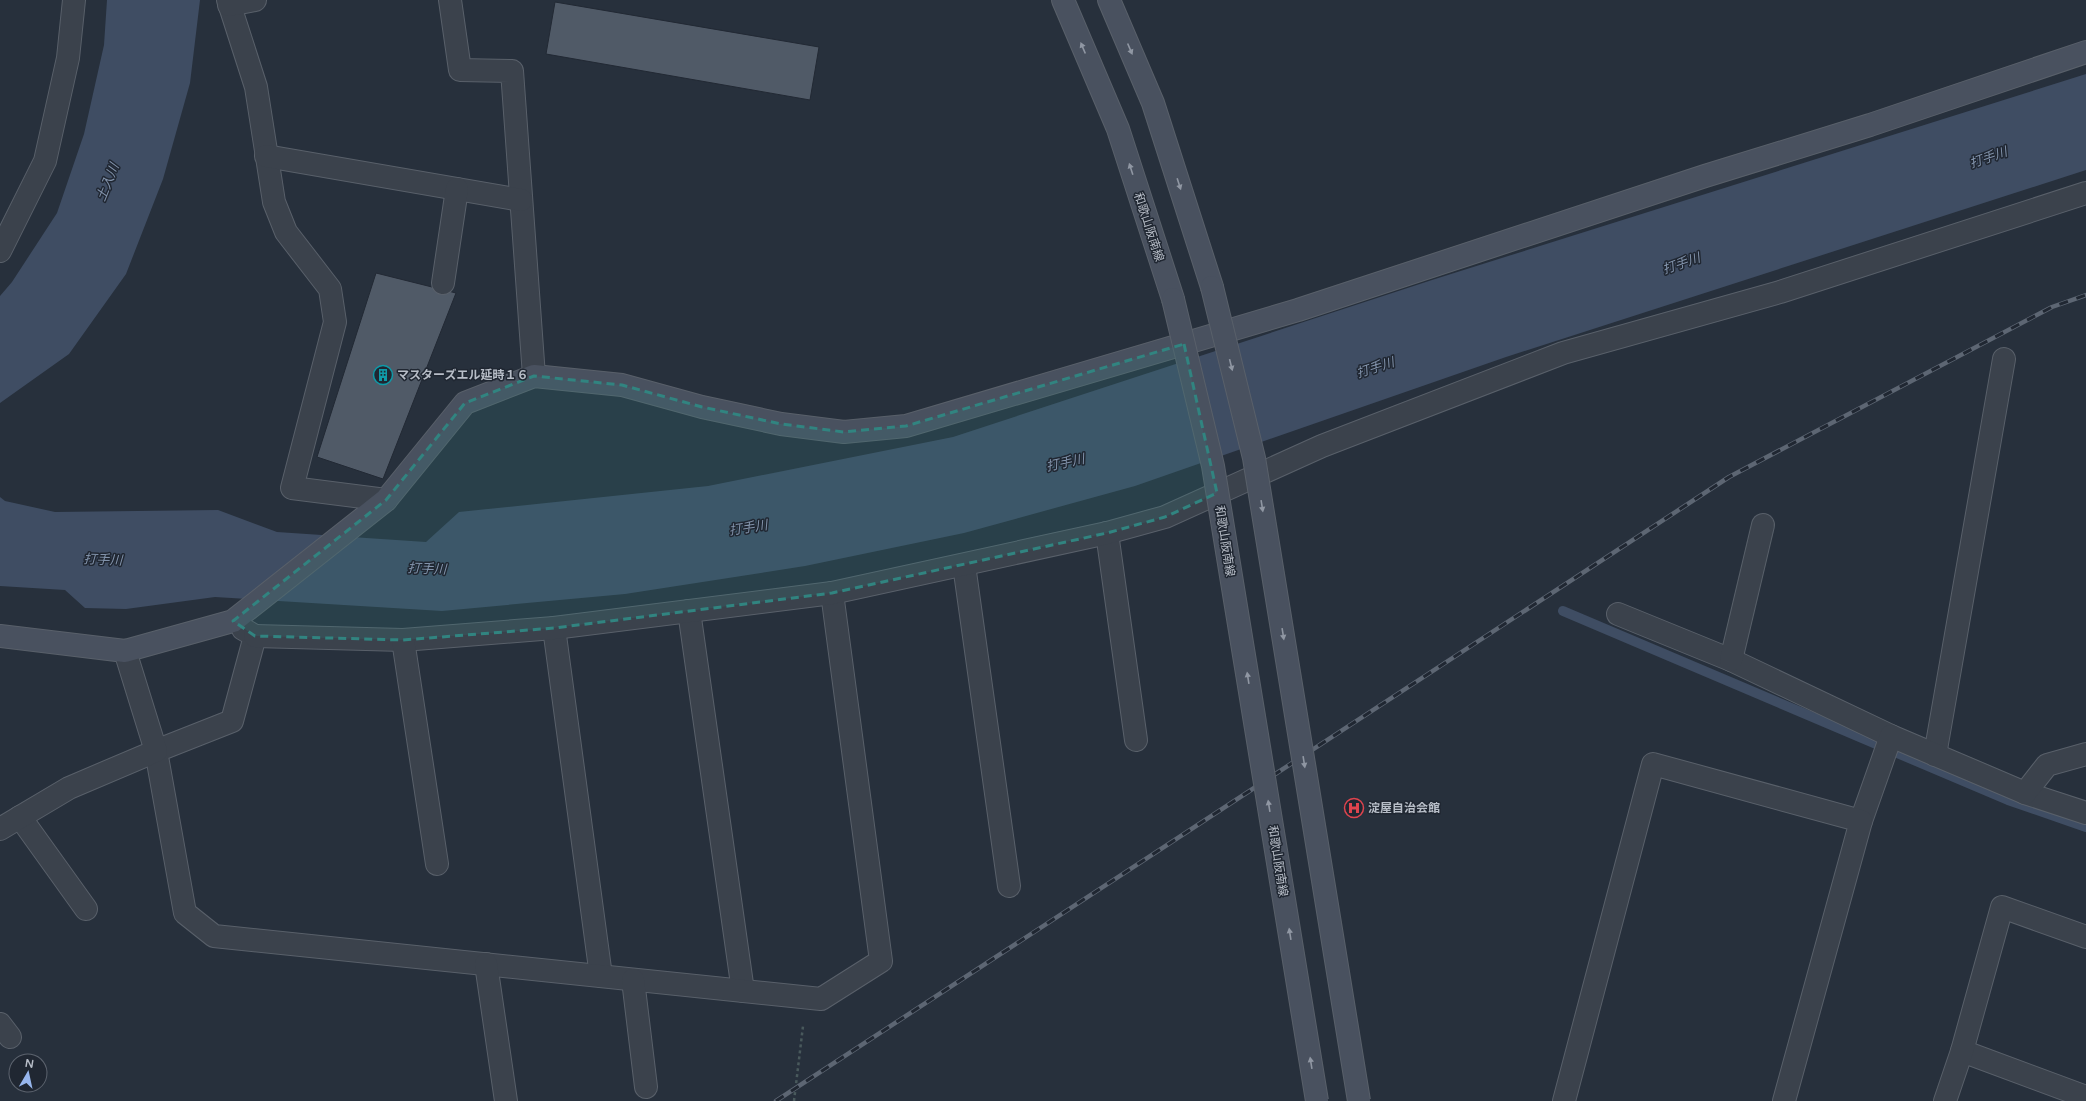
<svg xmlns="http://www.w3.org/2000/svg" width="2086" height="1101" viewBox="0 0 2086 1101" font-family="'Varela Round','Noto Sans JP',sans-serif">
  <style>
    .water { fill: #3f4d63 }
    .lines { fill: none; stroke-linecap: round; stroke-linejoin: round }
    .stream { stroke: #3f4d63; stroke-width: 10 }
    .building { fill: #505a67; stroke: #222934 }
    .street-casing { stroke: #59606a; stroke-width: 24 }
    .secondary-casing { stroke: #59606a; stroke-width: 24 }
    .path { stroke: #49595c; stroke-width: 2.5; stroke-dasharray: 3 3; stroke-linecap: butt }
    .street { stroke: #3b424c; stroke-width: 22 }
    .secondary { stroke: #49515f; stroke-width: 22 }
    .rail-casing { stroke: #5d6673; stroke-width: 4.5 }
    .rail { stroke: #202732; stroke-width: 3; stroke-dasharray: 9; stroke-linecap: butt }
    .secondary-bridge-casing { stroke: #59606a; stroke-width: 24; stroke-linecap: butt }
    .secondary-bridge { stroke: #49515f; stroke-width: 22 }
    .oneway { fill: #9097a3 }
    .marked { fill: #318480; fill-opacity: 0.2; stroke: #318480; stroke-width: 3; stroke-dasharray: 8 5; stroke-linejoin: round }
    .labels { text-anchor: middle; stroke-width: 3; stroke-linejoin: round; paint-order: stroke }
    .street-label { font-size: 12px; fill: #b7bdc7; stroke: #202732 }
    .poi-label { font-size: 12px; font-weight: bold; fill: #b7bdc7; stroke: #202732; text-anchor: start }
    .water-label { font-size: 13px; font-style: italic; fill: #8293ab; stroke: #202732 }
  </style>
  <rect width="100%" height="100%" fill="#27303c"/>
  <g class="water">
    <path d="M107 0H200L190 83 163 179 126 274 69 354 0 403V296L12 282 57 213 84 134 104 45Z"/>
    <path d="M2086 74V170L1506 357 1135 486 964 533 805 566 625 594 442 611 215 597 126 609 85 608 65 590 0 586V497L5 501 55 512 218 510 277 532 426 542 459 512 708 486 953 437 1432 280Z"/>
  </g>
  <g class="lines">
    <path class="stream" d="M1563 611 2008 800 2086 827"/>
  </g>
  <g class="building">
    <path d="M555 2 819 47 810 100 546 54Z"/>
    <path d="M376 273 456 293 383 479 317 457Z"/>
  </g>
  <g class="lines">
    <g class="street-casing">
      <g id="street">
        <path d="M228 0 256 87 274 202 286 232 330 289 335 322 292 488 386 500"/>
        <path d="M450 0 460 70 512 71 534 376"/>
        <path d="M229 5 255 0"/>
        <path d="M266 156 521 200"/>
        <path d="M0 251 45 161 68 58 74 0"/>
        <path d="M443 283 457 189"/>
        <path d="M1107 533 1136 740"/>
        <path d="M964 565 1009 886"/>
        <path d="M689 611 743 991"/>
        <path d="M1618 614 1731 660 1891 736"/>
        <path d="M554 628 601 976"/>
        <path d="M243 629 255 636 232 721 156 751 185 913 214 936 821 999 881 961 832 593"/>
        <path d="M255 636 403 640 554 628 832 593 1107 533 1165 517 1322 446 1563 353 1780 292 2086 193"/>
        <path d="M403 640 437 864"/>
        <path d="M1731 660 1763 525"/>
        <path d="M1935 755 2004 359"/>
        <path d="M2025 793 2086 813"/>
        <path d="M20 817 86 909"/>
        <path d="M1861 821 1891 736 2025 793 2047 765 2086 754"/>
        <path d="M0 829 69 788 156 751 125 651"/>
        <path d="M486 964 506 1101"/>
        <path d="M633 980 646 1087"/>
        <path d="M0 1024 10 1037"/>
        <path d="M1962 1051 2086 1097"/>
        <path d="M1564 1101 1653 764 1861 821 1784 1101"/>
        <path d="M1945 1101 1962 1051 2002 907 2086 937"/>
      </g>
    </g>
    <g class="secondary-casing">
      <g id="secondary">
        <path d="M1063 0 1118 129 1173 299"/>
        <path d="M1109 0 1153 103 1212 287"/>
        <path d="M0 636 125 651 233 621 386 500 465 403 534 376 622 385 702 407 781 424 844 432 906 426 1298 310 1705 176 1870 125 2086 52"/>
      </g>
    </g>
    <path class="path" d="M794 1101 803 1026"/>
    <use href="#street" class="street"/>
    <use href="#secondary" class="secondary"/>
    <g class="rail-casing">
      <path id="rail" d="M776 1101 1729 477 2052 307 2086 295"/>
    </g>
    <use href="#rail" class="rail"/>
    <g class="secondary-bridge-casing">
      <g id="secondary-bridge">
        <path d="M1212 287 1254 458 1359 1101"/>
        <path d="M1173 299 1213 466 1317 1101"/>
      </g>
    </g>
    <use href="#secondary-bridge" class="secondary-bridge"/>
  </g>
  <defs><path id="oneway-solid" d="M-6-.8H1V-3.2L6.5 0L1 3.2V.8H-6Z"/></defs>
  <g class="oneway">
    <use href="#oneway-solid" transform="translate(1083 48) rotate(-113)"/>
    <use href="#oneway-solid" transform="translate(1130 49) rotate(67)"/>
    <use href="#oneway-solid" transform="translate(1131 169) rotate(-108)"/>
    <use href="#oneway-solid" transform="translate(1179 184) rotate(72)"/>
    <use href="#oneway-solid" transform="translate(1231 365) rotate(76)"/>
    <use href="#oneway-solid" transform="translate(1262 506) rotate(81)"/>
    <use href="#oneway-solid" transform="translate(1283 634) rotate(81)"/>
    <use href="#oneway-solid" transform="translate(1248 678) rotate(-99)"/>
    <use href="#oneway-solid" transform="translate(1304 762) rotate(81)"/>
    <use href="#oneway-solid" transform="translate(1269 806) rotate(-99)"/>
    <use href="#oneway-solid" transform="translate(1290 934) rotate(-99)"/>
    <use href="#oneway-solid" transform="translate(1311 1063) rotate(-99)"/>
  </g>
  <path class="marked" d="M1184 344 1217 493 1165 517 1107 533 832 593 554 628 403 640 255 636 233 621 386 500 465 403 534 376 622 385 702 407 781 424 844 432 906 426Z"/>
  <defs>
    <g id="building-ring" transform="scale(1)"><circle r="9.5" fill="#202732" stroke="#0f9aa8" stroke-width="1.5"/><path d="M-4-6H4V6H1V3H-1V6H-4ZM-2.5-4.3h1.7v1.8h-1.7ZM.8-4.3h1.7v1.8H.8ZM-2.5-1h1.7V.8h-1.7ZM.8-1h1.7V.8H.8Z" fill="#0f9aa8"/></g>
    <g id="hospital-ring" transform="scale(1)"><circle r="9.5" fill="#202732" stroke="#e0444e" stroke-width="1.5"/><path d="M-5-5h3v3.5h4V-5h3V5h-3V1.5h-4V5h-3Z" fill="#e0444e"/></g>
  </defs>
  <g fill-rule="evenodd">
    <use href="#building-ring" x="383" y="375"/>
    <use href="#hospital-ring" x="1354" y="808"/>
  </g>
  <g class="labels">
    <g class="street-label">
      <text transform="translate(1149 227) rotate(72)" y="4">和歌山阪南線</text>
      <text transform="translate(1225 541) rotate(81)" y="4">和歌山阪南線</text>
      <text transform="translate(1278 861) rotate(81)" y="4">和歌山阪南線</text>
    </g>
    <g class="poi-label">
      <text x="397" y="379">マスターズエル延時１６</text>
      <text x="1368" y="812">淀屋自治会館</text>
    </g>
    <g class="water-label">
      <text transform="translate(1988 157) rotate(-19)" y="5">打手川</text>
      <text transform="translate(107 182) rotate(-68)" y="5">土入川</text>
      <text transform="translate(1681 263) rotate(-19)" y="5">打手川</text>
      <text transform="translate(1375 367) rotate(-18)" y="5">打手川</text>
      <text transform="translate(1065 462) rotate(-12)" y="5">打手川</text>
      <text transform="translate(748 527) rotate(-9)" y="5">打手川</text>
      <text transform="translate(103 559) rotate(2)" y="5">打手川</text>
      <text transform="translate(427 568) rotate(2)" y="5">打手川</text>
    </g>
  </g>
  <g transform="translate(28 1073) rotate(9)"><circle r="19" fill="#202732" stroke="#5c636e"/>
  <path d="M0-3L7 15L0 10L-7 15Z" fill="#97b6ed"/>
  <text y="-6" font-size="11" font-weight="bold" text-anchor="middle" fill="#b7bdc7">N</text>
  </g>
</svg>
